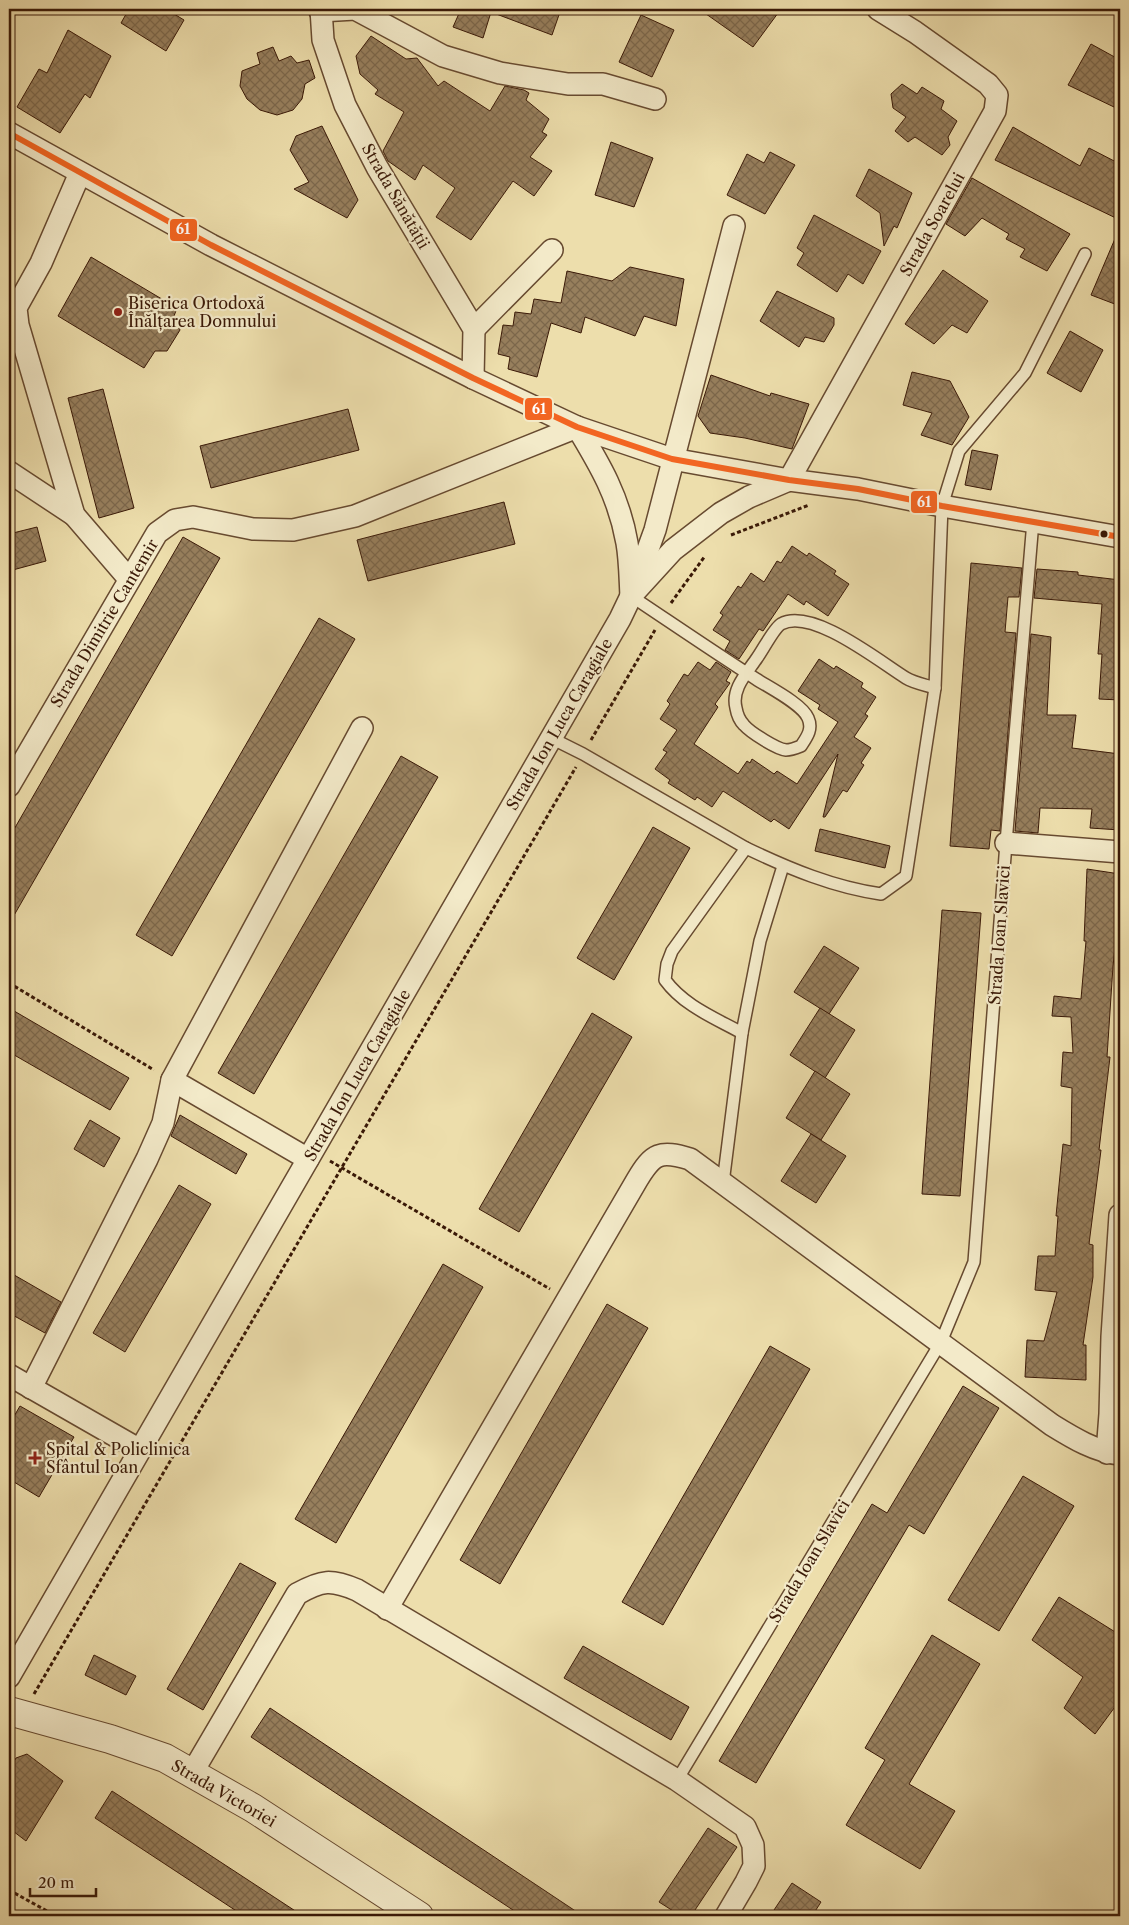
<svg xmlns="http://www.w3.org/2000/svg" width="1129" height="1925" viewBox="0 0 1129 1925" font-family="'Libre Caslon Text',serif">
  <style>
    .building { fill: url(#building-cross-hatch); stroke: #3a1907 }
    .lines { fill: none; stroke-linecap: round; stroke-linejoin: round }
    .service-casing { stroke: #674a30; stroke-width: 14 }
    .minor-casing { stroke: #674a30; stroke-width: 24 }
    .tertiary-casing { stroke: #674a30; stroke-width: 30 }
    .path { stroke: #3a1907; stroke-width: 3; stroke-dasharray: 4 2.5; stroke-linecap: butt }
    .service { stroke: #f3eac9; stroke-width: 11 }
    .minor { stroke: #f3eac9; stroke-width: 21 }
    .tertiary { stroke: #f3eac9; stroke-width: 28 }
    .bus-1-casing { stroke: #f3eac9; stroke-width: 10 }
    .bus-1 { stroke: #f26522; stroke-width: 6 }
    .poi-dot { fill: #8f2418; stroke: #f3eac9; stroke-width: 2 }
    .bus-dot { fill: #3a1907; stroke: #f3eac9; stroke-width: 2 }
    .labels { text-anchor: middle; stroke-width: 4.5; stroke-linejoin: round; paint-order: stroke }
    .street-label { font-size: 16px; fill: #3a1907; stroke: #f3eac9 }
    .poi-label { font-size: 16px; fill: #3a1907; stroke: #f3eac9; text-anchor: start }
    .line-badge { stroke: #f3eac9; stroke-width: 2 }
    .badge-label { font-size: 14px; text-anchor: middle; font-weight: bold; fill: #fff }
  </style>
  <defs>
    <pattern id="building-cross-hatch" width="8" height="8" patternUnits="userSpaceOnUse" patternTransform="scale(1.25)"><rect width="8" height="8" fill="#977f5d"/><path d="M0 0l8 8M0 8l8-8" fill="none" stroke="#7c674b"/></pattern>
  </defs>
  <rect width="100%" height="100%" fill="#eddeac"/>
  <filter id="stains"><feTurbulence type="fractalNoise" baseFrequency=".004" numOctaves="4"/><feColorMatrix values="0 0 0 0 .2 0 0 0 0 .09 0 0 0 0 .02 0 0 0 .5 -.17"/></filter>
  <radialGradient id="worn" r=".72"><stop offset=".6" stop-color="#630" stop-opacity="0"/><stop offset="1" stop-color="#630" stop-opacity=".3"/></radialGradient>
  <g class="building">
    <path d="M129 9H166L184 20 166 51 121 23Z"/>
    <path d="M461 9H561L552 35 491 12 483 38 453 27Z"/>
    <path d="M699 9H781L753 47Z"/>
    <path d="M641 15 674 30 652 77 619 62Z"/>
    <path d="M68 30 111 56 90 98 85 94 60 133 17 107 39 69 47 73Z"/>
    <path d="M371 36 406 59 417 58 438 86 444 81 490 111 505 86 524 90 529 93 526 100 549 119 542 132 547 135 530 157 552 171 534 196 513 181 471 240 436 217 455 188 423 165 415 180 388 161 383 151 404 112 375 94 378 90 360 74 356 56Z"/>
    <path d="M1091 44 1120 60V96L1114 107 1068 85Z"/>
    <path d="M273 47 279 61 291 56 297 63 309 60 315 78 305 84 302 99 293 110 277 115 260 110 247 99 240 86 242 71 260 64 257 53Z"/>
    <path d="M902 84 917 94 922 87 944 101 941 109 957 121 948 137 950 145 942 155 915 137 908 142 895 131 906 117 893 108 891 94Z"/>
    <path d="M322 126 358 200 347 218 294 189 309 182 290 150 296 136Z"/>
    <path d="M1013 127 1080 166 1089 148 1120 164V220L995 160Z"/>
    <path d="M611 142 653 158 634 207 595 195Z"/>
    <path d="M770 152 795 165 765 214 727 195 747 154 764 163Z"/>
    <path d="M869 169 912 193 897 228 894 226 884 246 880 213 856 196Z"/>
    <path d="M972 178 1070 234 1047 271 1020 257 1025 249 1006 239 1009 234 982 218 965 236 946 224Z"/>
    <path d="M814 215 881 251 863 284 848 274 837 292 797 265 804 253 797 248Z"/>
    <path d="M1120 227V306L1091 295Z"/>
    <path d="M91 257 177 308 174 316 180 330 167 351H155L144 368 58 316Z"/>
    <path d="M630 267 684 279 676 326 644 316 635 336 585 317 581 333 551 323 537 377 508 369 510 357 498 354 503 325 513 326 515 312 531 314 534 299 561 303 567 271 612 281Z"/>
    <path d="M943 270 988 301 967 333 952 325 934 344 905 324Z"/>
    <path d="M777 291 834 318V325L824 342 805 337 799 347 760 321Z"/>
    <path d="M1070 331 1103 350 1081 392 1047 373Z"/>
    <path d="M912 372 950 381 969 417 952 445 921 435 932 413 903 405Z"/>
    <path d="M711 375 770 396 771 393 809 404 792 449 745 438 710 433 698 416Z"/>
    <path d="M103 389 134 508 99 518 68 398Z"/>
    <path d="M348 409 359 450 211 488 200 446Z"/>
    <path d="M972 450 998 455 991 490 965 485Z"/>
    <path d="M504 502 515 544 368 581 357 540Z"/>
    <path d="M37 527 46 561 9 571V534Z"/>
    <path d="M183 537 220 558 9 924V838Z"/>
    <path d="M792 546 807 556 809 553 836 571 834 574 849 584 828 616 806 601 804 605 788 594 763 631 759 629 739 659 725 650 730 641 713 630 723 615 720 613 738 586 741 588 751 573 764 582 777 561 781 563Z"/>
    <path d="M971 563 1022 568 1019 597H1008L1005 632 1016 633 1000 831 991 830 989 849 950 846Z"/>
    <path d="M1037 569 1078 572V575L1120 580V700L1099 699 1102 654H1098L1102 604 1034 598Z"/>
    <path d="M319 618 355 639 172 956 136 935Z"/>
    <path d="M1031 634 1051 637 1047 715H1076L1072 748 1120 754V830L1090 828 1092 809 1040 808 1038 833 1015 831Z"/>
    <path d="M819 659 834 669 836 666 863 683 861 687 876 697 865 714 868 716 854 737 871 748 861 763 864 765 847 792 843 790 825 817H823L838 754 789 829 774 819 771 822 723 791 712 807 697 797 695 800 668 783 670 780 655 769 667 752 663 750 677 730 660 719 670 704 667 701 684 674 688 676 698 662 710 670 716 662 731 672 726 681 730 683 715 704 718 707 694 744 738 774 747 761 750 763 752 759 774 774 777 771 797 784 838 722 818 709 820 705 798 691Z"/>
    <path d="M401 756 438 777 254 1094 218 1073Z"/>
    <path d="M653 827 690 848 614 980 577 958Z"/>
    <path d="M820 829 890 846 885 868 815 851Z"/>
    <path d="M1087 869 1120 874V902L1113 966 1107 1057H1110L1099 1150H1101L1089 1244 1093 1245V1277L1083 1345H1086V1380L1025 1377 1027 1340 1044 1341 1057 1292 1035 1290 1038 1256H1055L1058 1216H1056L1063 1144 1071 1146 1072 1088 1061 1086 1063 1052 1073 1053 1071 1017 1052 1016 1054 996 1081 999 1086 941H1084Z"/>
    <path d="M942 910 981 913 960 1196 922 1194Z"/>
    <path d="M824 946 859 968 829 1014 794 992Z"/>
    <path d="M9 1008 129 1078 110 1110 9 1052Z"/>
    <path d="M820 1008 855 1030 825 1078 790 1055Z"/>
    <path d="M592 1013 632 1037 519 1232 479 1209Z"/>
    <path d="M815 1071 850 1094 821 1140 786 1118Z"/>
    <path d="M180 1115 247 1154 236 1174 171 1136Z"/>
    <path d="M90 1120 120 1138 104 1167 74 1149Z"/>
    <path d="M811 1134 846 1156 816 1203 781 1181Z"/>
    <path d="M179 1185 211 1204 125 1352 93 1333Z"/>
    <path d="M443 1264 483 1287 336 1543 295 1519Z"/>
    <path d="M9 1272 61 1302 45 1333 9 1313Z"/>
    <path d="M607 1304 648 1328 500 1584 460 1560Z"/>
    <path d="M770 1346 810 1369 663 1625 622 1602Z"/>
    <path d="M963 1386 999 1408 924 1534 909 1525 756 1783 719 1761 872 1504 887 1513Z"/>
    <path d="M20 1406 74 1437 39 1497 9 1479V1425Z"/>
    <path d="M1023 1476 1074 1506 999 1631 948 1600Z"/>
    <path d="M240 1563 276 1583 203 1710 167 1689Z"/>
    <path d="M1059 1597 1120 1635V1700L1095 1734 1064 1708 1083 1677 1032 1640Z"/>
    <path d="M932 1635 980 1664 909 1784 955 1811 920 1869 846 1825 885 1760 865 1748Z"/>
    <path d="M583 1646 689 1707 671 1740 564 1678Z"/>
    <path d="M94 1655 136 1676 126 1695 85 1675Z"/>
    <path d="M270 1708 583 1916H522L251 1737Z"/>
    <path d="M27 1754 63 1781 26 1841 9 1828V1770L16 1758Z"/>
    <path d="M112 1791 303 1916H244L95 1818Z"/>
    <path d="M708 1828 737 1847 691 1916H681L659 1902Z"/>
    <path d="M792 1883 821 1902 812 1916H770Z"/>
  </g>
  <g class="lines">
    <g class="service-casing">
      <g id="service">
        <path d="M631 596C673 624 714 652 756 679 770 688 802 704 808 718 813 729 807 737 801 746 796 748 791 750 786 750 777 749 751 733 744 725 740 721 737 714 736 708 731 689 747 673 757 658 763 650 774 628 781 624 812 607 880 662 906 678 914 683 926 685 935 688"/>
        <path d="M551 738 583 754 746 848 672 951 667 964 665 980C684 1006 715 1018 742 1033L723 1183"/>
        <path d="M746 848C790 869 833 887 881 894L906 876 935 688 942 506 959 451 1025 373 1085 254"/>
        <path d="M742 1033 760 941 783 866"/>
        <path d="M677 1780 941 1342 974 1262 1006 843 1033 521"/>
      </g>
    </g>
    <g class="minor-casing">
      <g id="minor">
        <path d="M321 9 323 40 345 105 377 167 474 329 473 378"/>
        <path d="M320 11 355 9 443 56 500 73 568 84H603L655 99"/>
        <path d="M9 133 211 245 473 378 577 427 672 459 789 480 858 489 942 506 1120 537"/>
        <path d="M80 173 41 263 16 308 18 325 74 515 129 579"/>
        <path d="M474 329 552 250"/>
        <path d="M9 472 74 515"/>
        <path d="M9 786 157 533 175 520 193 517 253 529 293 530 355 516 577 427C600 465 619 497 627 543 630 560 630 579 631 596L673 550 721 513 749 497 789 480 995 111 997 95 988 84 915 32 878 9"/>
        <path d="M1006 843 1120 852"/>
        <path d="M308 1159 172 1080 362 728"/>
        <path d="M9 1375 140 1450"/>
        <path d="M31 1388 147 1159 163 1123 172 1080"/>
        <path d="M1107 1453 1110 1414 1112 1337 1120 1215"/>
        <path d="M387 1609 637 1180C653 1153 660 1150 690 1159L1052 1425C1073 1438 1096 1452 1120 1454"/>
        <path d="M9 1677 620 619 631 596 655 530 734 226"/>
        <path d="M192 1773 297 1594C322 1580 331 1579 357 1590L677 1780 745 1827 753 1845 754 1866 746 1882 726 1916"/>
      </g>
    </g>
    <g class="tertiary-casing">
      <path id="tertiary" d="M9 1711 110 1739 165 1758 253 1808 419 1916"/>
    </g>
    <g class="path">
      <path d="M731 535 809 505"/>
      <path d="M671 603 705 556"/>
      <path d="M591 740 655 630"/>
      <path d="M9 983 154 1070"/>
      <path d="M330 1161 550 1289"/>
      <path d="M34 1694 576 767"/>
      <path d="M9 1890 56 1916"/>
    </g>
    <use href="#service" class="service"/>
    <use href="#minor" class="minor"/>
    <use href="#tertiary" class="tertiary"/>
    <g class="bus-1-casing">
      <path id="bus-1" d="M9 133 211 245 473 378 577 427 672 459 789 480 858 489 942 506 1120 537"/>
    </g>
    <use href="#bus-1" class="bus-1"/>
  </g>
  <g class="poi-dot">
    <circle cx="118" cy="312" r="5"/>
    <path d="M32.5 1450.5h5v5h5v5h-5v5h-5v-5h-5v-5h5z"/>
  </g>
  <circle class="bus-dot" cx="1104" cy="534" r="4.5"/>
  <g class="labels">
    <g class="street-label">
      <text transform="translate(396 196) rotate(60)" y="6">Strada Sănătății</text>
      <text transform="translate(932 224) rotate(-61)" y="6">Strada Soarelui</text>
      <text transform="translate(104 623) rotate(-59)" y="6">Strada Dimitrie Cantemir</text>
      <text transform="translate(559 724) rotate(-60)" y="6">Strada Ion Luca Caragiale</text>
      <text transform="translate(999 935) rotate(-86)" y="6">Strada Ioan Slavici</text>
      <text transform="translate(357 1075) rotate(-60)" y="6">Strada Ion Luca Caragiale</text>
      <text transform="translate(809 1561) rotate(-59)" y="6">Strada Ioan Slavici</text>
      <text transform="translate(224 1793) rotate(30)" y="6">Strada Victoriei</text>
    </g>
    <g class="poi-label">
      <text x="128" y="309">Biserica Ortodoxă<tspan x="128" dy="18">Înălțarea Domnului</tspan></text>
      <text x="46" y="1455">Spital &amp; Policlinica<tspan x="46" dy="18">Sfântul Ioan</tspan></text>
    </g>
  </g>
  <g class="line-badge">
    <rect x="169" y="218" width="29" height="24" rx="5" fill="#f26522"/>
    <rect x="524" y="397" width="29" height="24" rx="5" fill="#f26522"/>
    <rect x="910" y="490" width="28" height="24" rx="5" fill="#f26522"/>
  </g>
  <g class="badge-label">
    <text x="183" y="234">61</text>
    <text x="539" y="414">61</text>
    <text x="924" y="507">61</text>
  </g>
  <rect width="1129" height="1925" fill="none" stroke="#eddeac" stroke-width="30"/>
  <rect x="10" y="10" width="1109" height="1905" fill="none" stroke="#3a1907" stroke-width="2.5"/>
  <rect x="15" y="15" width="1099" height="1895" fill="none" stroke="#3a1907"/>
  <path d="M30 1888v8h66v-8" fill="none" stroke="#3a1907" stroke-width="2.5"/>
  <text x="38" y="1888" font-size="15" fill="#3a1907" stroke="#f3eac9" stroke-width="4" paint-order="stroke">20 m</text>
  <rect width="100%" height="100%" filter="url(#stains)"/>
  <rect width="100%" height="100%" fill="url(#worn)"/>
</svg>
